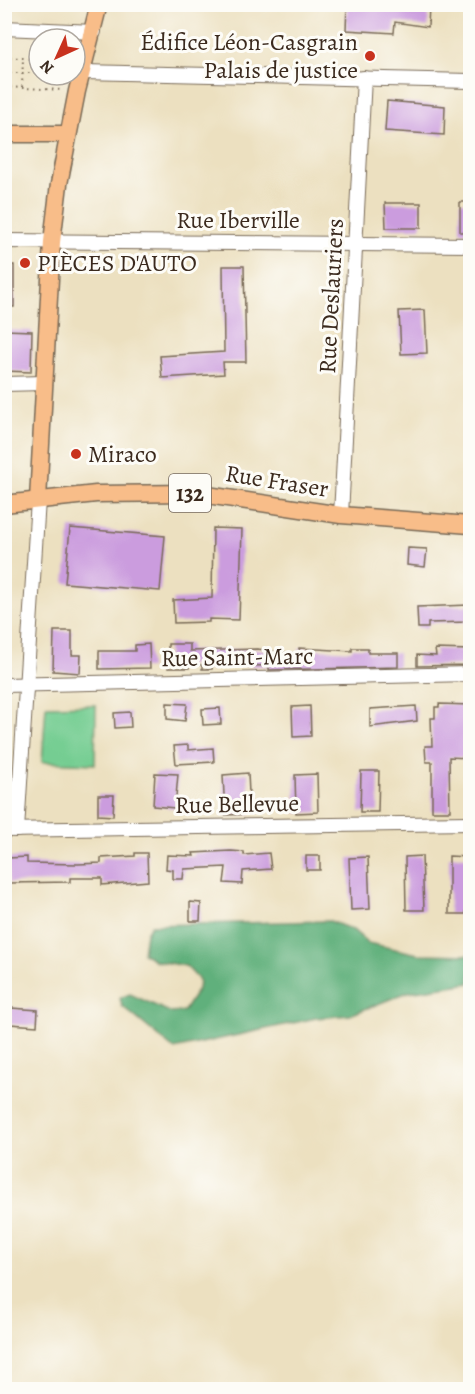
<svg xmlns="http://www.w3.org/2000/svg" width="475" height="1394" viewBox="0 0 475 1394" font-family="Alegreya,serif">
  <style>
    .green { fill: #75cd92; stroke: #587c58; stroke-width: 1.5 }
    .forest { fill: #60b07c; stroke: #4e6d4d; stroke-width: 1.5 }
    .building { fill: #cb9cde }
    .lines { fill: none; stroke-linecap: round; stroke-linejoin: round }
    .minor-casing { stroke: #796a57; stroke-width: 16 }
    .major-casing { stroke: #796a57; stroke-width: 19 }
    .path { stroke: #796a57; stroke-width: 2; stroke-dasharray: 1.5 4.5; stroke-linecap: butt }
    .minor { stroke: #fff; stroke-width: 14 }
    .major { stroke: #f8bd89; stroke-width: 16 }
    .poi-dot { fill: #c8321e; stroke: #fdfcf7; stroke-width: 2 }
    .labels { text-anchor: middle; stroke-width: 6; stroke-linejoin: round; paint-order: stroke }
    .shield { fill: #fdfcf7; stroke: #75695f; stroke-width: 1.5 }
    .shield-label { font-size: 22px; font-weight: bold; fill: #3b2a1e }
    .poi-label { font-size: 24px; fill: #3b2a1e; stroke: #fdfcf7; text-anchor: start }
    .street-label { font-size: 24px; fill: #3b2a1e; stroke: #fdfcf7 }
  </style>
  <rect width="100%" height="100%" fill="#fdfcf7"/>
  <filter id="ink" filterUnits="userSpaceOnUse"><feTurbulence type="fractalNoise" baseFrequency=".0167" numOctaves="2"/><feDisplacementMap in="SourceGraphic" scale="12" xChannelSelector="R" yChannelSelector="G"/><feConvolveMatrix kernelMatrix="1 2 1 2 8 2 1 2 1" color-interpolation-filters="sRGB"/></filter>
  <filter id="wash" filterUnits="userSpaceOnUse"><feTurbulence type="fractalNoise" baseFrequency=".008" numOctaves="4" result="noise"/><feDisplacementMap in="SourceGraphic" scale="24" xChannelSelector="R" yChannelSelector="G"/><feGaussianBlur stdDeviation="1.35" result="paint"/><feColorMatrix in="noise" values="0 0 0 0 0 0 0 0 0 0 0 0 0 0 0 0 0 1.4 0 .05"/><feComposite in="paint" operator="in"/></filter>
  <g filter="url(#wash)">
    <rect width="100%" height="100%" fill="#ece0c0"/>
    <path class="green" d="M96 705 95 764 42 762 46 706Z"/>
    <path class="forest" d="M330 921 353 930 368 943 418 954 470 955V983L408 992 350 1015 316 1018 174 1049 122 1006 120 998 130 994 172 1013 184 1011 198 989 199 980 186 966 156 961 143 953 146 933 151 925Z"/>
    <g id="blocks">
      <g class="building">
        <path d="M347 4 429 5 428 27 395 22 394 33 346 30Z"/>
        <path d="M387 101 445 106 444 135 385 131Z"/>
        <rect x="460" y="202" width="11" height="30"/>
        <path d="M385 203H421V228H386Z"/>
        <rect x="4" y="265" width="10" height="42"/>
        <path d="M223 266H244L246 362H223L224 374 162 378 160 356 224 352Z"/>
        <path d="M425 310 427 353 401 354 399 311Z"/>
        <path d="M4 330 32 331 31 372 4 371Z"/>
        <path d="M70 528 165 536 160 591 65 583Z"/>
        <path d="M213 528 242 529 239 620 209 619V622L174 623 173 600 212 598Z"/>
        <path d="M408 548 427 549 425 567 407 565Z"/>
        <path d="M469 605 470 622 428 623V628H418L417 607Z"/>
        <path d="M54 631H72V655H81L80 673 53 671Z"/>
        <path d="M149 644 150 668 99 669V651H135V645Z"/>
        <path d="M168 644H190V651L257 649 299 654V648L352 651V648H368V653H398V667L269 670V666L212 665V669H202V665L189 664V668H168Z"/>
        <path d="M435 649 471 650V665L417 666V655L436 656Z"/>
        <path d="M167 703 187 704 185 721 167 719Z"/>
        <path d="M439 704 471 705 468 758 449 757 450 811H432V762H426L425 746H432L431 718H435V707H439Z"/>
        <path d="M310 706 311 736 293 737 292 707Z"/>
        <path d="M416 706 417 721 370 727V709Z"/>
        <path d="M220 708 221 724 203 725 202 709Z"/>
        <path d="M130 712 131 727 115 728 114 713Z"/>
        <path d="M188 745V750L213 748 214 762 176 764 174 746Z"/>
        <path d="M361 771H379L378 812H360Z"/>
        <path d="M155 773 178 774 175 808 153 806Z"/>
        <path d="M248 773 250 814 225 815 223 775Z"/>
        <path d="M317 774 318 812 296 813 295 775Z"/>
        <path d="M98 795H114L113 816 98 815Z"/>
        <path d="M231 851 244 852V855L269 853 271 869 243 871 242 884 224 883 226 867 184 869 183 879H173V870L166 869 167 855 194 856 193 853Z"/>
        <path d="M135 853H147L148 881 102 885V878H70V882L9 883 8 858 27 857V863L78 864 101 863V858L135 856Z"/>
        <rect x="306" y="856" width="14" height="14"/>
        <path d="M422 856 424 910H406L405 857Z"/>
        <path d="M449 856 467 857 466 914H449Z"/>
        <path d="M368 857 370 909 351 910 349 858Z"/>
        <path d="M190 902 201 903 200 921H190Z"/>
        <path d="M11 1008 38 1010 37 1026 10 1024Z"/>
      </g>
    </g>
  </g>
  <g filter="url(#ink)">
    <use href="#blocks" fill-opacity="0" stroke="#796a57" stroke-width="1.5"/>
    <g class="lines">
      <g class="minor-casing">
        <g id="minor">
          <path d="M4 28 94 32"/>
          <path d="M83 72 470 81"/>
          <path d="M4 241 470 245"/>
          <path d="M4 384 44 383"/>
          <path d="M341 515 364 78"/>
          <path d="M4 685 470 674"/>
          <path d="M4 830 470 823"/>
          <path d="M17 830 38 500"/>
        </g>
      </g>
      <g class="major-casing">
        <g id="major">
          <path d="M4 134H68"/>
          <path d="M38 500 52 242 59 184 77 91 99 4"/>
          <path d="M4 504 96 494 194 493 341 515 470 525"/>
        </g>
      </g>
      <g class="path">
        <path d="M4 57 39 59"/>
        <path d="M4 73H39"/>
        <path d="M4 87 63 90"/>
        <path d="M22 87 23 58"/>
      </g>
      <use href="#minor" class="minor"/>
      <use href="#major" class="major"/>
    </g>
  </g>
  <g class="poi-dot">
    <circle cx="370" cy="56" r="6"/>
    <circle cx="25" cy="263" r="6"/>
    <circle cx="76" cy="454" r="6"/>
  </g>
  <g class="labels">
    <rect class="shield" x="169" y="474" width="42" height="38" rx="4.5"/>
    <g class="shield-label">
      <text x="190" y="501">132</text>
    </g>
    <g class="poi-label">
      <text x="358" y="50" text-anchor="end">Édifice Léon-Casgrain<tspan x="358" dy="28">Palais de justice</tspan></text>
      <text x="37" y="271">PIÈCES D'AUTO</text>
      <text x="88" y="462">Miraco</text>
    </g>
    <g class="street-label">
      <text x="238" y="228">Rue Iberville</text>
      <text transform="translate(331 296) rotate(-87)" y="8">Rue Deslauriers</text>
      <text transform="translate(277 481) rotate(9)" y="8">Rue Fraser</text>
      <text transform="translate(237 657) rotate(-1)" y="8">Rue Saint-Marc</text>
      <text transform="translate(237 804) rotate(-1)" y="8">Rue Bellevue</text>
    </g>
  </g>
  <rect width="475" height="1394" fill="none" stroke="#fdfcf7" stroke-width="24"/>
  <g transform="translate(57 57) rotate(225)"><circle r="28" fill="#fdfcf7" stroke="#afa8a0" stroke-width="1.5"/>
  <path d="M0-4.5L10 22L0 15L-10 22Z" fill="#c8321e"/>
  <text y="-9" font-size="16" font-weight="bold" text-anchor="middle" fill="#3b2a1e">N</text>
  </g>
</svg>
